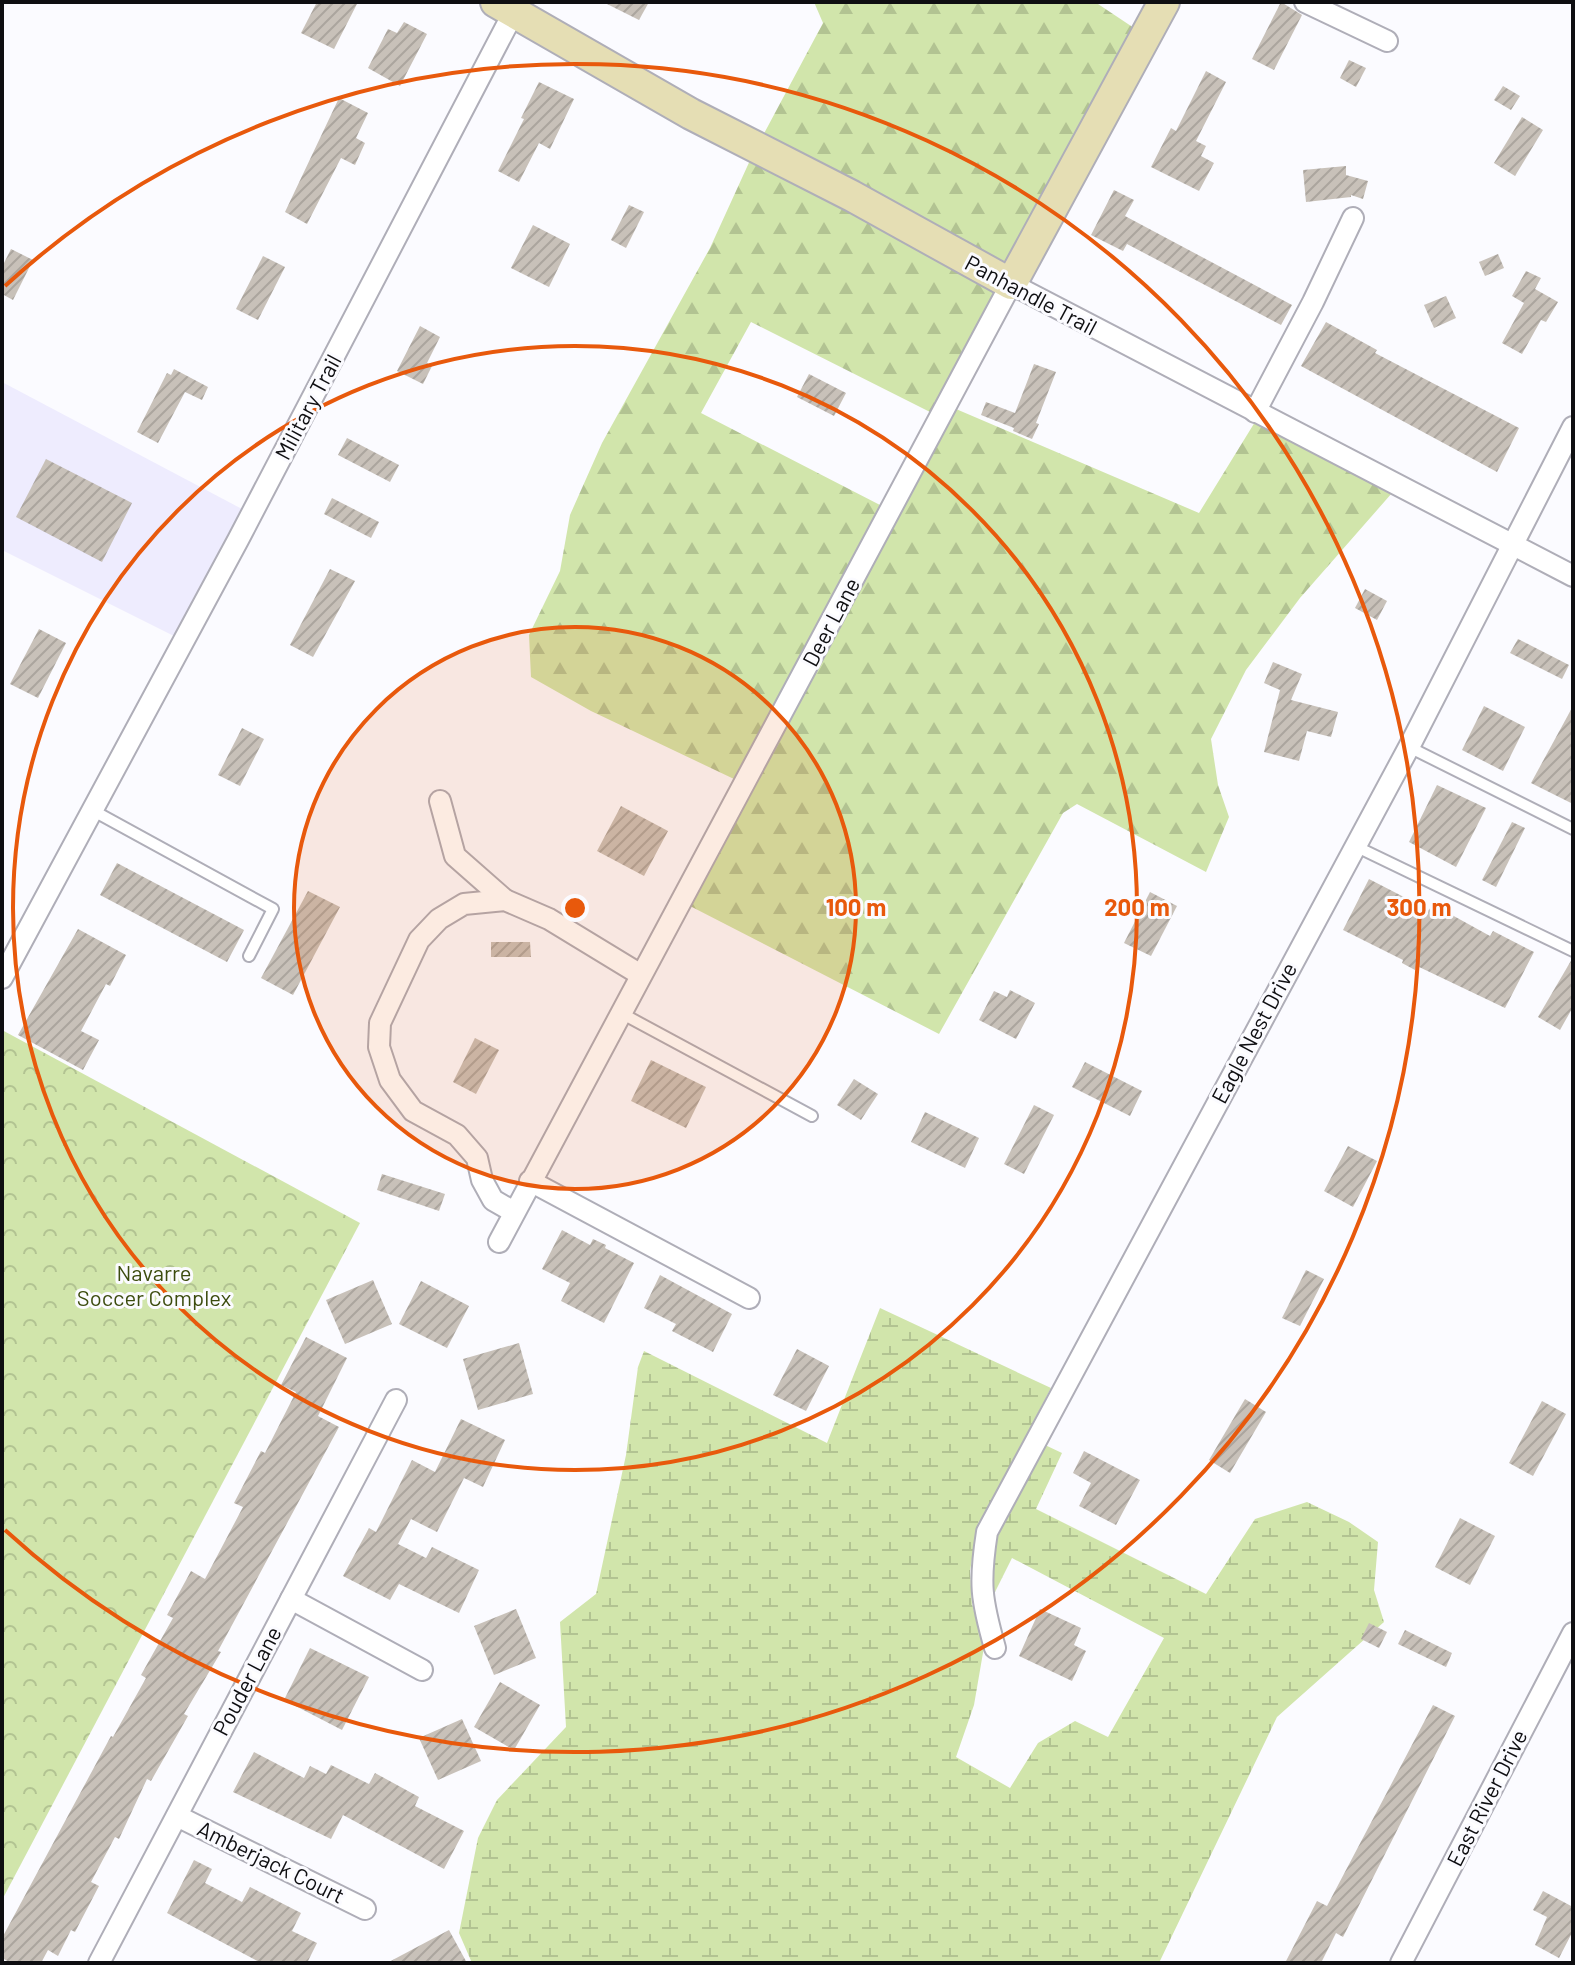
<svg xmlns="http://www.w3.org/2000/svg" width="1575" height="1965" viewBox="0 0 1575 1965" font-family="Barlow,sans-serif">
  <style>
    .built { fill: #eeecfe }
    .forest { fill: url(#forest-firs) }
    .wetland { fill: url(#wetland-marsh) }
    .park { fill: url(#park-crowns) }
    .building { fill: url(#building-hatch) }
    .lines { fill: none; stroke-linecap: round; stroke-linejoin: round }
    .lane-casing { stroke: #afaeb8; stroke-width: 14 }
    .street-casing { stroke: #afaeb8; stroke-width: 24 }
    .secondary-casing { stroke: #afaeb8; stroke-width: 34 }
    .lane { stroke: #fff; stroke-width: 10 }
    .street { stroke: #fff; stroke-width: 20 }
    .secondary { stroke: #e5deb4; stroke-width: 30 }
    .ring { fill: none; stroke: #e8590c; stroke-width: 4 }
    .labels { text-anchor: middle; stroke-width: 6; stroke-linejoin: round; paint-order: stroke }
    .street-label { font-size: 22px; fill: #0e0e11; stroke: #fbfbff }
    .park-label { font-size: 22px; fill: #3c4c0f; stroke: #fbfbff }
    .centre { fill: #e8590c; stroke: #fbfbff; stroke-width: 4 }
    .ring-label { font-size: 24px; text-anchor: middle; font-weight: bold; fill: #e8590c; stroke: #fbfbff; stroke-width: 6; stroke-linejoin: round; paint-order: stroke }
  </style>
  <defs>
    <pattern id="forest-firs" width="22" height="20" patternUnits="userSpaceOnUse" patternTransform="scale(2)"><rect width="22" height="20" fill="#d1e5ab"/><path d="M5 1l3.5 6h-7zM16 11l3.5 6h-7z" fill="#b2c392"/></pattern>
    <pattern id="wetland-marsh" width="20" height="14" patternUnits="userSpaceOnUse" patternTransform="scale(2)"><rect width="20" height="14" fill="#d1e5ab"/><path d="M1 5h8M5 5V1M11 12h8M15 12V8" fill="none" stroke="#b2c392"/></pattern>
    <pattern id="park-crowns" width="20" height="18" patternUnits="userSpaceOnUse" patternTransform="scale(2)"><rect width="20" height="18" fill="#d1e5ab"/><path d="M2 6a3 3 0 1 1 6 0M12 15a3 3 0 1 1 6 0" fill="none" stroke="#b2c392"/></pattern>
    <pattern id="building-hatch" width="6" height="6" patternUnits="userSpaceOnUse" patternTransform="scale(2)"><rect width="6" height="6" fill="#c8c1b9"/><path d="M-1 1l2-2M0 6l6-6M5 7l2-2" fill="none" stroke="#aba59e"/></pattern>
  </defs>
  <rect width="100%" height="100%" fill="#fbfbff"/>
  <path class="built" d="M2 382 242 509 174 636 2 550Z"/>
  <g class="forest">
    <path d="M814 2H1095L1137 30 1006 271 761 139 823 23Z"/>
    <path d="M752 156 997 287 930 412 751 322 701 413 880 505 734 779 591 711 531 677 529 635 560 571 570 515 602 443 710 248Z"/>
    <path d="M956 409 1199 513 1255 422 1392 493 1300 598 1246 670 1211 739 1218 785 1229 817 1206 872 1077 804 1063 813 939 1034 690 906Z"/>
  </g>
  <path class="wetland" d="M880 1308 1051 1388 977 1529 970 1571 972 1604 984 1647 974 1705 956 1757 1010 1788 1038 1743 1075 1721 1108 1737 1164 1638 1012 1558 992 1598 991 1575 998 1536 1045 1445 1062 1453 1036 1509 1206 1594 1255 1519 1307 1502 1349 1522 1378 1542 1374 1590 1384 1622 1277 1717 1159 1963H472L459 1933 478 1838 497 1800 566 1727 560 1622 596 1594 626 1455 638 1367 644 1351 827 1443Z"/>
  <path class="park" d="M2 1030 360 1223 2 1900Z"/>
  <g class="building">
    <path d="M317 2H358L334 49 301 33Z"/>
    <path d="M603 2H649L639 20Z"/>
    <path d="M1281 2 1302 15 1274 70 1252 59Z"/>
    <path d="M404 22 427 34 400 86 368 68 388 29 397 33Z"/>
    <path d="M1349 60 1366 68 1356 87 1340 78Z"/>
    <path d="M1206 71 1226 82 1196 141 1206 146 1201 156 1214 163 1199 191 1151 167 1171 128 1176 131Z"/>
    <path d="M539 82 574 99 550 149 539 143 519 182 498 171 524 119 521 118Z"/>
    <path d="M1503 86 1520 96 1511 110 1494 100Z"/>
    <path d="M339 98 368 113 356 138 365 143 355 165 341 158 307 224 285 212Z"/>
    <path d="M1522 117 1543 130 1515 176 1494 163Z"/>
    <path d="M1346 166V175L1368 181 1363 199 1351 195V197L1306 202 1303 170Z"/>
    <path d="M1114 190 1134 200 1125 216 1292 305 1281 325 1127 244 1123 251 1091 235Z"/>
    <path d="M629 205 644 212 626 248 611 240Z"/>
    <path d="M533 225 570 244 549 287 511 268Z"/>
    <path d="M11 249 33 260 13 300 2 294V267Z"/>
    <path d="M1498 254 1504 268 1485 276 1479 262Z"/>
    <path d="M263 256 285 267 258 320 236 309Z"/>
    <path d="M1526 271 1541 278 1535 289 1558 302 1546 322 1541 320 1522 354 1502 343 1524 303 1512 296Z"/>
    <path d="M1446 296 1456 318 1434 328 1424 305Z"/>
    <path d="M1326 322 1377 350 1375 353 1519 428 1497 472 1301 366Z"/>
    <path d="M420 326 440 337 427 363 432 366 423 384 397 371Z"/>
    <path d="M1034 364 1056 372 1036 423 1039 424 1032 439 1013 431 1014 428 981 415 986 402 1015 413Z"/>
    <path d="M174 369 208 387 202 400 185 392 158 443 137 432 167 373 171 375Z"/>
    <path d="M809 374 846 393 834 416 797 397Z"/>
    <path d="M347 438 399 465 390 482 338 455Z"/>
    <path d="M46 459 132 503 102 562 16 517Z"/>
    <path d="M332 498 379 522 371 538 324 514Z"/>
    <path d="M330 569 355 581 313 657 290 645Z"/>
    <path d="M1365 589 1387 601 1377 620 1355 608Z"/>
    <path d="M39 629 66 643 38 698 10 684Z"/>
    <path d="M1518 639 1569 665 1562 679 1510 653Z"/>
    <path d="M1273 662 1302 674 1291 700 1338 712 1331 737 1307 731 1299 761 1264 752 1280 690 1264 683Z"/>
    <path d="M1484 706 1525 727 1503 771 1462 750Z"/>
    <path d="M1573 706V804L1531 783Z"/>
    <path d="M242 728 264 739 240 786 218 775Z"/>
    <path d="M1437 785 1486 808 1456 867 1409 842Z"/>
    <path d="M621 806 668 831 644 876 597 851Z"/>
    <path d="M1512 822 1525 828 1496 887 1482 880Z"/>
    <path d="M117 863 244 930 227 962 100 895Z"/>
    <path d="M1369 879 1429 910 1432 904 1490 936 1493 931 1534 952 1505 1008 1417 966 1415 970 1402 963 1403 960 1343 930Z"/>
    <path d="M308 891 340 907 293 995 261 978Z"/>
    <path d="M1150 892 1177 906 1151 956 1124 943Z"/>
    <path d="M78 929 126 955 110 986 106 984 81 1031 99 1040 83 1070 18 1035Z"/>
    <path d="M491 942H530L531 957H491Z"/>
    <path d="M1572 959 1573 1007 1560 1030 1538 1017Z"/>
    <path d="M1010 990 1035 1003 1016 1039 979 1020 994 991 1007 997Z"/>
    <path d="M475 1038 499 1050 476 1094 453 1082Z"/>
    <path d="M651 1060 706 1087 686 1128 631 1101Z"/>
    <path d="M1085 1062 1142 1091 1130 1116 1072 1087Z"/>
    <path d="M854 1079 878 1094 861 1120 837 1105Z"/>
    <path d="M1034 1105 1054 1115 1024 1174 1004 1164Z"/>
    <path d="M925 1112 979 1138 965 1168 911 1142Z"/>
    <path d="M1348 1146 1377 1161 1353 1207 1324 1191Z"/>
    <path d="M382 1174 445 1194 439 1211 377 1190Z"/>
    <path d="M562 1230 590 1245 593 1239 606 1245 605 1248 634 1263 604 1323 561 1301 570 1283 542 1269Z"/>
    <path d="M1306 1270 1324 1279 1300 1326 1282 1318Z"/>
    <path d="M660 1275 732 1314 713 1352 672 1331 676 1324 644 1308Z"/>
    <path d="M373 1280 392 1324 345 1344 326 1300Z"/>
    <path d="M421 1281 469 1306 447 1348 399 1324Z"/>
    <path d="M306 1337 347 1358 318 1416 339 1427 218 1651 221 1652 184 1714 188 1716 151 1781 147 1779 119 1839 115 1837 91 1882 99 1886 75 1932 71 1930 58 1956 48 1950 41 1963H11L2 1958V1938L111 1736 113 1737 146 1678 141 1675 173 1618 167 1615 191 1571 205 1579 243 1507 234 1503 261 1451 265 1453 296 1392 281 1385Z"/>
    <path d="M519 1343 533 1394 478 1410 463 1359Z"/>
    <path d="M797 1349 829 1366 806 1411 773 1395Z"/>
    <path d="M1245 1399 1266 1412 1230 1473 1209 1460Z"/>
    <path d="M1542 1401 1566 1414 1533 1476 1509 1463Z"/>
    <path d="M461 1419 505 1440 483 1487 464 1478 437 1532 411 1519 398 1544 426 1558 432 1547 479 1570 459 1613 399 1584 390 1600 343 1576 369 1528 376 1532 412 1460 435 1472Z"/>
    <path d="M1084 1451 1140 1480 1116 1525 1079 1506 1091 1483 1073 1473Z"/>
    <path d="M1460 1518 1495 1536 1470 1585 1435 1567Z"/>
    <path d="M516 1609 536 1658 494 1675 474 1626Z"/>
    <path d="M1040 1609 1081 1628 1074 1645 1086 1651 1072 1681 1019 1656Z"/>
    <path d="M1369 1623 1387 1632 1379 1648 1361 1639Z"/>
    <path d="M1405 1630 1452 1653 1446 1667 1398 1644Z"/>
    <path d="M310 1648 369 1677 342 1730 284 1700Z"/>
    <path d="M500 1682 540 1705 514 1750 474 1727Z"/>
    <path d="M1433 1705 1455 1716 1343 1937 1336 1933 1321 1963H1285L1317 1901 1327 1906Z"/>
    <path d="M462 1719 481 1761 438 1780 419 1738Z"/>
    <path d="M254 1752 304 1778 310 1766 326 1774 331 1765 369 1784 375 1773 419 1797 415 1806 464 1831 444 1869 343 1815 331 1839 233 1792Z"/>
    <path d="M194 1860 212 1869 205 1883 242 1902 250 1887 301 1913 292 1931 317 1943 307 1963H261L167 1913Z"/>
    <path d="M1543 1891 1573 1907V1931L1559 1958 1535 1945 1547 1917 1533 1910Z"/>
    <path d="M449 1930 467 1963H387Z"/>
  </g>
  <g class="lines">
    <g class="lane-casing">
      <g id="lane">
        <path d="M1409 747 1573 829"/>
        <path d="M92 810 273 909 249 956"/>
        <path d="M1355 846 1573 951"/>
        <path d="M621 1013 812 1116"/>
      </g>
    </g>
    <g class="street-casing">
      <g id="street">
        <path d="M1305 2 1387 41"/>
        <path d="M1255 412 1313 302 1353 218"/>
        <path d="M440 801 455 856 505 900"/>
        <path d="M2 978 238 540 519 2"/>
        <path d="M530 1181 749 1298"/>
        <path d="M514 1212 493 1200 482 1180 477 1158 457 1135 413 1111 390 1080 379 1047 380 1023 419 940 439 919 464 904 505 900 549 919 641 975"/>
        <path d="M499 1242 1011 284 1573 576"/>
        <path d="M291 1599 422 1670"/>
        <path d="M995 1648C981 1599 979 1583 987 1532L1409 747 1573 427"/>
        <path d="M177 1816 365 1909"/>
        <path d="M99 1963 396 1400"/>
        <path d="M1401 1963 1573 1633"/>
      </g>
    </g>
    <g class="secondary-casing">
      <path id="secondary" d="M496 2 691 114 852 196 1011 284 1164 2"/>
    </g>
    <use href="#lane" class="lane"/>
    <use href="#street" class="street"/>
    <use href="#secondary" class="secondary"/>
  </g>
  <circle cx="575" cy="908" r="281" fill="#e8590c" fill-opacity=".12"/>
  <g class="ring">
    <circle cx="575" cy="908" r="281"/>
    <circle cx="575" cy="908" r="562"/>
    <path d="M5 286A844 844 0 1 1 5 1530"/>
  </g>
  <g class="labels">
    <g class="street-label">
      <text transform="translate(1031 295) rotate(28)" y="8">Panhandle Trail</text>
      <text transform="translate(308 407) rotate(-62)" y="8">Military Trail</text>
      <text transform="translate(831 622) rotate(-62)" y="8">Deer Lane</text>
      <text transform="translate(1254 1033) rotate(-62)" y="8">Eagle Nest Drive</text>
      <text transform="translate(247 1681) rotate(-62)" y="8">Pouder Lane</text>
      <text transform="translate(1487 1798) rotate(-63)" y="8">East River Drive</text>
      <text transform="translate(271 1862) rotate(26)" y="8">Amberjack Court</text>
    </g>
    <g class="park-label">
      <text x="154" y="1281">Navarre<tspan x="154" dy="25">Soccer Complex</tspan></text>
    </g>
  </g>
  <circle cx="575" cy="908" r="12" class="centre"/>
  <g class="ring-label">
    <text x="856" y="916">100 m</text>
    <text x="1137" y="916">200 m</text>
    <text x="1419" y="916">300 m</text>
  </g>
  <rect width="1575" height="1965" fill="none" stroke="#0e0e11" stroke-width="8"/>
</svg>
